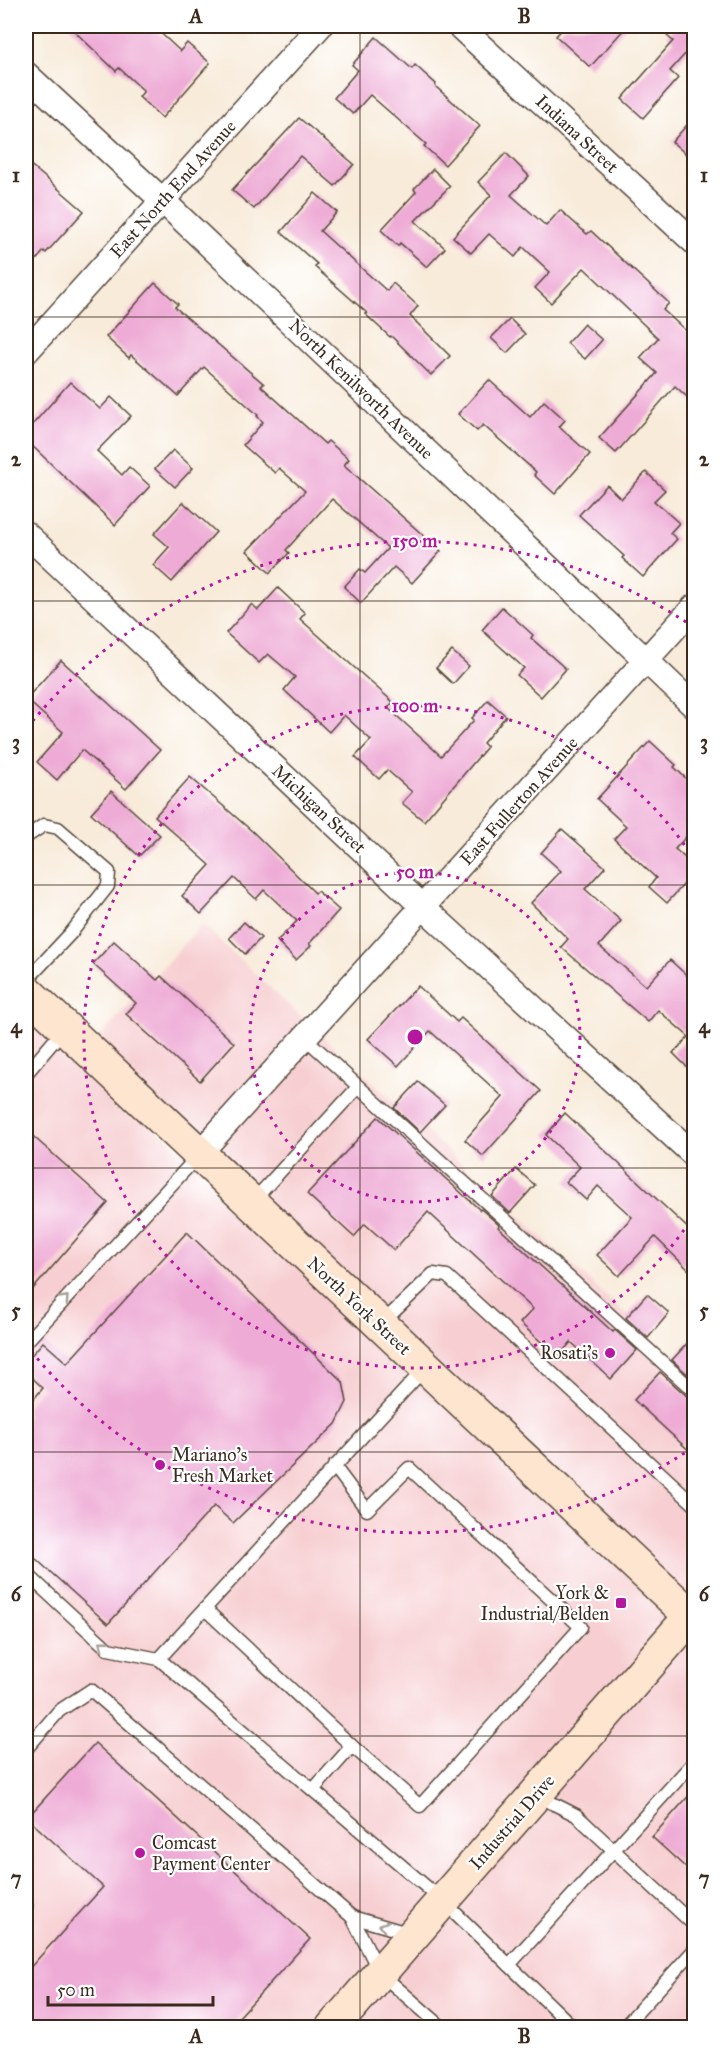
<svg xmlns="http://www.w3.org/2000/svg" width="720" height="2053" viewBox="0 0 720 2053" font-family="'IM FELL Great Primer',serif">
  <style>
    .built { fill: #f7cfd2 }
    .building { fill: #eeabd5 }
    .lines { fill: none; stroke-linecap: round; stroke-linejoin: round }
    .lane-casing { stroke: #57473a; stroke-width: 15 }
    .street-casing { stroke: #57473a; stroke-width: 27 }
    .secondary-casing { stroke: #57473a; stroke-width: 36 }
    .lane { stroke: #fff; stroke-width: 12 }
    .street { stroke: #fff; stroke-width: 24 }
    .secondary { stroke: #fde5d0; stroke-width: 33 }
    .oneway { stroke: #a79f9a }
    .grid { fill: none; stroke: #3b2a1e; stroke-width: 1.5; stroke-opacity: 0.55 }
    .ring { fill: none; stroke: #b5179e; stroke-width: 3; stroke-dasharray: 3 6 }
    .poi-dot { fill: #b5179e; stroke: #fff; stroke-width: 2 }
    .labels { text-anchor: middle; stroke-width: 4.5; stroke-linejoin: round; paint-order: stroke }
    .street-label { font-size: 18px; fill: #3b2a1e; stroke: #fff }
    .poi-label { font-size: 18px; fill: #3b2a1e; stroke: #fff; text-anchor: end }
    .centre { fill: #b5179e; stroke: #fff; stroke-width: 3 }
    .ring-label { font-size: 18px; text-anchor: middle; font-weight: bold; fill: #b5179e; stroke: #fff; stroke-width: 4.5; stroke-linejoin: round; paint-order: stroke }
    .neatline { fill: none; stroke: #3b2a1e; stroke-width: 2 }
    .grid-label { font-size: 20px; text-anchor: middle; font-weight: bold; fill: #3b2a1e }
  </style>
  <rect width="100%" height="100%" fill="#fff"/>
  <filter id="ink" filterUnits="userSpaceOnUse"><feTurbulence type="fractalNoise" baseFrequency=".0167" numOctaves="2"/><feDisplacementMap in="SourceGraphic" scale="12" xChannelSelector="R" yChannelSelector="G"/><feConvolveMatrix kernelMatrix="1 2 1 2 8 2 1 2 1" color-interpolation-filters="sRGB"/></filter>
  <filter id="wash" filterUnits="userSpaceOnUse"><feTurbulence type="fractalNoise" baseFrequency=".008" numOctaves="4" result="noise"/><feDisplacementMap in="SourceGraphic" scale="24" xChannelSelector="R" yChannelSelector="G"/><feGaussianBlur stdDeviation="1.35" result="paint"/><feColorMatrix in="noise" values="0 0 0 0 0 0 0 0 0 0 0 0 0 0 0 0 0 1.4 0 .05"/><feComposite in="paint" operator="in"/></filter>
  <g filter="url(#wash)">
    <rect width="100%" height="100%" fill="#f8ebda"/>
    <g class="built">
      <path d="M202 924 306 1021 198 1144 92 1045Z"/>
      <path d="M26 1021 182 1151 694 1623V2027H26Z"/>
      <path d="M318 1032 694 1377V1603L207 1154Z"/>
    </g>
    <g id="blocks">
      <g class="building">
        <path d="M69 26H153L180 51 187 43 210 63 162 118 139 97 144 91 119 68 116 71Z"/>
        <path d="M565 26H627L590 67 556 36Z"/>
        <path d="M676 26H694V44L670 71 678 78 643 118 622 99 673 41 667 36Z"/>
        <path d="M376 37 412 69 415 65 436 84 435 86 480 126 445 165 424 146 426 144 370 95 353 114 334 98 358 70 352 65Z"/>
        <path d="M694 117V161L672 142Z"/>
        <path d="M299 118 354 164 335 186 300 156 254 209 232 190Z"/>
        <path d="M506 153 529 176 511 195 546 226 560 210 587 234 591 231 669 303 663 310 694 338V403L675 386 616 453 599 438 657 373 640 358 658 338 584 268 551 303 535 288 550 272 523 247 515 257 489 234 471 253 453 237 491 195 478 182Z"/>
        <path d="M26 161 84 211 46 253 44 251 26 272Z"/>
        <path d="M433 169 450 186 415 221 445 248 427 267 400 243 398 246 381 230 416 192 414 189Z"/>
        <path d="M315 193 337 212 320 231 387 291 393 283 418 306 410 316 450 356 431 375 391 336 390 337 365 314 367 313 315 267 317 264 281 232Z"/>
        <path d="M155 283 178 304 175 307 264 384 261 386 325 444 328 441 349 459 344 465 441 551 412 583 394 567 361 603 344 587 360 569 365 573 388 548 332 499 286 550 289 553 270 573 247 551 305 491 279 468 275 473 243 445 263 422 257 416 258 415 204 367 178 396 131 355 129 358 106 337Z"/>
        <path d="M510 319 525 334 507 353 491 338Z"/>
        <path d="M584 324 602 340 585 359 567 343Z"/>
        <path d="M489 380 530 417 544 401 565 420 559 427 590 454 555 494 534 475 536 472 483 425 477 431 458 414Z"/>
        <path d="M70 382 100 409 111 397 131 416 97 451 122 475 129 467 150 486 115 525 26 440V432Z"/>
        <path d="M173 450 193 468 175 487 155 469Z"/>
        <path d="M646 472 665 490 654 501 679 523 670 533 677 539 643 577 622 558 624 556 579 515 607 485 621 499Z"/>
        <path d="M183 502 216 532 172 582 153 565 169 547 154 534Z"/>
        <path d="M278 588 305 613 300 619 393 702 388 708 441 756 474 720 472 718 488 700 506 716 483 743 487 747 424 821 402 803 412 792 387 770 379 779 355 757 371 740 344 715 329 732 284 690 295 677 268 654 259 663 226 633 252 604 258 610Z"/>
        <path d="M502 607 533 635 531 638 566 669 541 697 517 675 524 668 482 630Z"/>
        <path d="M452 651 469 666 453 684 436 668Z"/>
        <path d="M61 660 160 750 126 789 82 750 57 780 37 762 63 732 26 699Z"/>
        <path d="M650 741 676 765 674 767 694 786V828L675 849 694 866V873L667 903 649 887 656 878 614 839 626 826 597 799Z"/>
        <path d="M190 777 253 832 315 893 317 891 339 910 309 944 311 946 296 960 277 941 297 921 264 890 256 899 234 878 201 914 182 896 210 865 155 816Z"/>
        <path d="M111 791 160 835 139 856 91 813Z"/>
        <path d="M562 829 605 867 585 889 621 921 599 946 646 986 670 960 694 982V1074L673 1053 689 1037 658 1010 648 1022 561 947 568 939 531 903 561 871 541 853Z"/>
        <path d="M244 922 261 938 245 954 229 938Z"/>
        <path d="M114 941 157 980 161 976 234 1043 200 1081 126 1014 136 1003 93 964Z"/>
        <path d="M418 986 457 1022 461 1018 541 1091 483 1156 465 1140 503 1097 430 1031 398 1066 368 1039Z"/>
        <path d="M418 1082 445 1105 420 1132 394 1108Z"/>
        <path d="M565 1113 694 1234V1275L655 1237 619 1276 597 1255 632 1217 598 1186 586 1200 566 1182 580 1167 546 1135Z"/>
        <path d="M378 1117 480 1210 481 1209 499 1225 498 1227 613 1332 615 1330 637 1350 611 1379 571 1342 558 1357 520 1323 533 1309 428 1212 394 1250 365 1224 354 1237 307 1194Z"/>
        <path d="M26 1130 108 1203 26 1297Z"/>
        <path d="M516 1169 535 1185 510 1213 492 1196Z"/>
        <path d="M187 1232 343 1382 347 1402 336 1424 233 1523 214 1506 108 1624 26 1550V1408L43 1388 26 1372V1361L43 1342 67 1363Z"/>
        <path d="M647 1294 669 1313 648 1338 626 1318Z"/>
        <path d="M694 1336V1380L672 1360Z"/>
        <path d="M660 1372 688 1397 694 1399V1455L634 1400Z"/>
        <path d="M95 1743 310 1939 229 2028H26V1972L103 1887 27 1818Z"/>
        <path d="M694 1790V1875L652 1837Z"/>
      </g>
    </g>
  </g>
  <g filter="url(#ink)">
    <use href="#blocks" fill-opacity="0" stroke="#57473a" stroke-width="1.5"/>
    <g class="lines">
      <g class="lane-casing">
        <g id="lane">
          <path d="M26 837 44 825 58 828 109 872 108 886 71 933 26 981"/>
          <path d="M304 1037 694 1391"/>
          <path d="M26 1074 64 1029"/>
          <path d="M253 1201 358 1087"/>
          <path d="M382 1323 433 1274 447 1276 694 1504"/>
          <path d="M26 1342 198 1156"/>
          <path d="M424 1369 159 1659 443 1901 574 2028"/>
          <path d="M26 1573 108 1649 159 1659"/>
          <path d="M205 1609 352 1746 420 1806 581 1627 409 1468 367 1510 334 1466"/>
          <path d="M26 1749 59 1711 91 1690 352 1917 380 1973 443 2028"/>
          <path d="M313 1790 352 1746"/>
          <path d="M536 1795 576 1815 694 1925"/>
          <path d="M26 1905V1907"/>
          <path d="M352 1917 411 1934"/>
          <path d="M509 1965 692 1764 694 1767"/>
          <path d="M623 2028 694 1950"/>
        </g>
      </g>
      <g class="street-casing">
        <g id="street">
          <path d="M459 26 694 242"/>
          <path d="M26 74 163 201 694 706"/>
          <path d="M26 352 320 26"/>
          <path d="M26 534 422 906 694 1155"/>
          <path d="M198 1155 694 607"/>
        </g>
      </g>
      <g class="secondary-casing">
        <g id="secondary">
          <path d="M26 991 694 1619"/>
          <path d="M332 2028 691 1616"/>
        </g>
      </g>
      <use href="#lane" class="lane"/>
      <use href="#street" class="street"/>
      <use href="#secondary" class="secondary"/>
    </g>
    <defs><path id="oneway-chevron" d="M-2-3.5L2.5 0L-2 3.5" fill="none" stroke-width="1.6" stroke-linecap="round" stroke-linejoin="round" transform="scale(1.5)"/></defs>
    <g class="oneway">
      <use href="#oneway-chevron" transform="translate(65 1299) rotate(-47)"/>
      <use href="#oneway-chevron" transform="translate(103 1644) rotate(-142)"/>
      <use href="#oneway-chevron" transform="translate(383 1926) rotate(-164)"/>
    </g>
  </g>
  <path class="grid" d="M360 26V2028M26 317H694M26 601H694M26 885H694M26 1168H694M26 1452H694M26 1736H694"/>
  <g class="ring">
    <circle cx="415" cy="1037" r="165"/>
    <path d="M694 1215A331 331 0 1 1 694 859"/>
    <path d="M692 1448A496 496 0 0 1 27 1346M27 728A496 496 0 0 1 692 626"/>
  </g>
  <g class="poi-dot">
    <circle cx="610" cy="1353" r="6"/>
    <circle cx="160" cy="1465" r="6"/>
    <rect x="615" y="1597" width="12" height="12" rx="3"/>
    <circle cx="140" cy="1853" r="6"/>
  </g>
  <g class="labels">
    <g class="street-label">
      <text transform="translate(577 134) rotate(43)" y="6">Indiana Street</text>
      <text transform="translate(173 189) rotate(-48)" y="6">East North End Avenue</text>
      <text transform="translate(361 389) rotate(44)" y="6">North Kenilworth Avenue</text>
      <text transform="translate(519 801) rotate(-48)" y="6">East Fullerton Avenue</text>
      <text transform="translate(319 809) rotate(43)" y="6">Michigan Street</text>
      <text transform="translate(359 1306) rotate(43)" y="6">North York Street</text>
      <text transform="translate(512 1822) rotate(-49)" y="6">Industrial Drive</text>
    </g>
    <g class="poi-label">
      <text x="598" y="1359">Rosati's</text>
      <text x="172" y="1461" text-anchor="start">Mariano's<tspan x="172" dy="21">Fresh Market</tspan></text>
      <text x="609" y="1599">York &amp;<tspan x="609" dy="21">Industrial/Belden</tspan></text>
      <text x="152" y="1849" text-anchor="start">Comcast<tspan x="152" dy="21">Payment Center</tspan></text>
    </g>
  </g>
  <circle cx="415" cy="1037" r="9" class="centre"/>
  <g class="ring-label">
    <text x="415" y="547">150 m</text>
    <text x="415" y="712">100 m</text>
    <text x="415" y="878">50 m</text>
  </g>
  <rect width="720" height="2053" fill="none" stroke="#fff" stroke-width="66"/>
  <path d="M48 1996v9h165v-9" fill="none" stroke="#3b2a1e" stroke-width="3"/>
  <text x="57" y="1996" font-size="18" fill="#3b2a1e" stroke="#ffffff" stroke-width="4.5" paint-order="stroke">50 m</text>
  <rect x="33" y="33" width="654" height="1987" class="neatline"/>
  <g class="grid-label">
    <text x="196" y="23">A</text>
    <text x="524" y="23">B</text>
    <text x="16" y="182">1</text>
    <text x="704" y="182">1</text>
    <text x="16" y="466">2</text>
    <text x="704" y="466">2</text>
    <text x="16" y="749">3</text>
    <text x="704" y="749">3</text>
    <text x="16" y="1033">4</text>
    <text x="704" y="1033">4</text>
    <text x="16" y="1317">5</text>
    <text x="704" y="1317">5</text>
    <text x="16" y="1601">6</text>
    <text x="704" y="1601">6</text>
    <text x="16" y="1885">7</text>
    <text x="704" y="1885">7</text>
    <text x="196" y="2043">A</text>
    <text x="524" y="2043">B</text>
  </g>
</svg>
